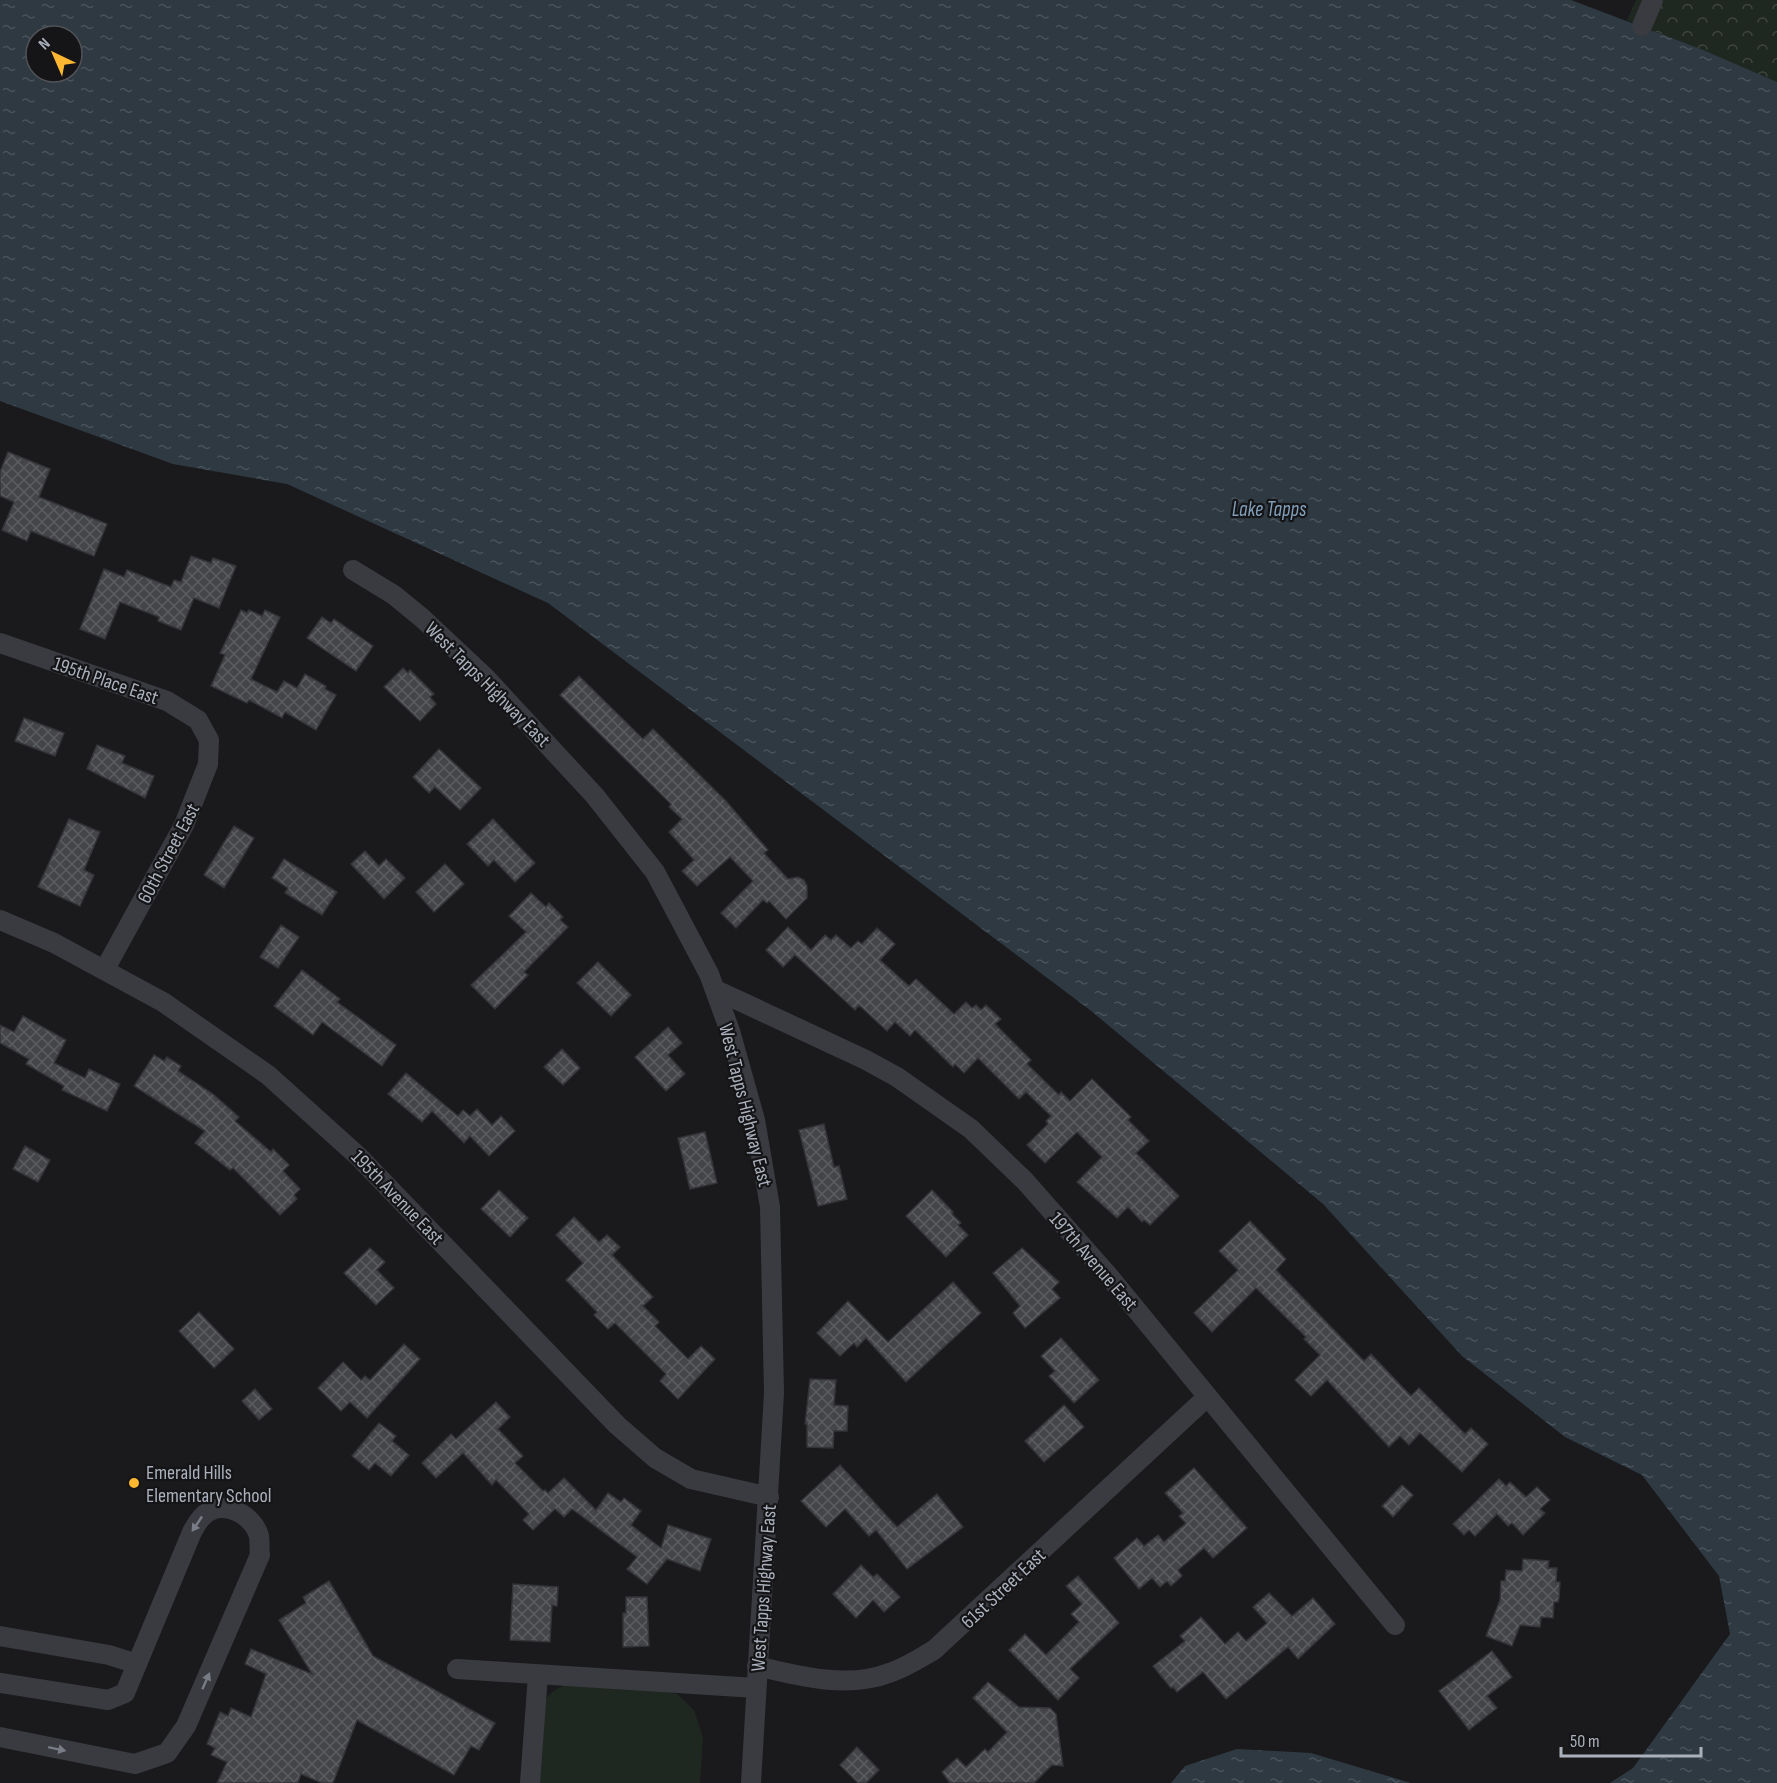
<svg xmlns="http://www.w3.org/2000/svg" width="1777" height="1783" viewBox="0 0 1777 1783" font-family="'Sofia Sans Condensed',sans-serif">
  <style>
    .park { fill: url(#park-crowns) }
    .pitch { fill: #1f2820 }
    .water { fill: url(#water-ripples); fill-rule: evenodd }
    .building { fill: url(#building-cross-hatch); stroke: #333338; stroke-width: 1.5 }
    .lines { fill: none; stroke-linecap: round; stroke-linejoin: round }
    .minor { stroke: #3a3b41; stroke-width: 20 }
    .oneway { fill: #787c85 }
    .poi-dot { fill: #feb730; stroke: #151517; stroke-width: 2 }
    .labels { text-anchor: middle; stroke-width: 4.5; stroke-linejoin: round; paint-order: stroke }
    .street-label { font-size: 20px; fill: #abb1bc; stroke: #151517 }
    .poi-label { font-size: 20px; fill: #abb1bc; stroke: #151517; text-anchor: start }
    .water-label { font-size: 21px; font-style: italic; fill: #819fb9; stroke: #151517 }
  </style>
  <defs>
    <pattern id="park-crowns" width="20" height="18" patternUnits="userSpaceOnUse" patternTransform="scale(1.5)"><rect width="20" height="18" fill="#1f2820"/><path d="M2 6a3 3 0 1 1 6 0M12 15a3 3 0 1 1 6 0" fill="none" stroke="#3d453e"/></pattern>
    <pattern id="water-ripples" width="26" height="14" patternUnits="userSpaceOnUse" patternTransform="scale(1.5)"><rect width="26" height="14" fill="#2e3942"/><path d="M2 4q2-2 4 0t4 0M15 11q2-2 4 0t4 0" fill="none" stroke="#4a535b"/></pattern>
    <pattern id="building-cross-hatch" width="8" height="8" patternUnits="userSpaceOnUse" patternTransform="scale(1.5)"><rect width="8" height="8" fill="#444549"/><path d="M0 0l8 8M0 8l8-8" fill="none" stroke="#5c5d61"/></pattern>
  </defs>
  <rect width="100%" height="100%" fill="#1a1a1c"/>
  <path class="park" d="M1636 0H1777V82L1627 20Z"/>
  <path class="pitch" d="M606 1679 677 1694 694 1710 703 1738 700 1783H538L544 1703C554 1681 584 1682 606 1679Z"/>
  <g class="water">
    <path d="M0 0H1571L1703 50 1777 82V1783H1610L1633 1768 1730 1634 1719 1576 1642 1475 1565 1437 1462 1356 1323 1204 1090 1010 548 603 287 484 173 464 0 401ZM36 36H72V72H36Z"/>
    <path d="M1237 1749 1311 1753 1411 1783H1171L1185 1766Z"/>
  </g>
  <g class="building">
    <path d="M8 452 50 469 39 497 107 524 94 556 31 531 27 541 2 530 14 502 0 496V472Z"/>
    <path d="M191 556 211 563 213 558 236 566 219 608 194 598 181 630 158 621 159 617 120 602 105 639 80 629 104 569 124 577 127 570 171 587 174 580 181 582Z"/>
    <path d="M241 610 247 613 249 610 262 616 265 610 280 617 251 679 277 692 284 681 297 688 305 674 326 686 325 689 336 695 316 730 285 712 282 718 249 700 247 703 211 686 225 655 220 653Z"/>
    <path d="M322 617 331 623 334 619 373 646 356 671 307 638Z"/>
    <path d="M403 668 408 673 410 670 434 694 430 697 436 704 420 721 384 687Z"/>
    <path d="M579 676 643 739 653 729 726 801 768 850 764 853 788 879 798 877 804 880 807 886V898L786 919 769 901 767 903 763 900 736 928 721 913 753 881 730 857 697 886 682 871 694 860 669 832 682 819 669 807 671 804 560 695Z"/>
    <path d="M24 718 64 733 55 756 15 741Z"/>
    <path d="M97 745 125 756 122 763 154 776 145 798 87 769Z"/>
    <path d="M439 749 481 788 460 810 435 787 429 793 413 777Z"/>
    <path d="M69 819 100 832 84 870 94 875 80 906 38 887Z"/>
    <path d="M493 819 535 863 515 882 494 860 488 866 467 844Z"/>
    <path d="M234 826 254 838 224 888 204 875Z"/>
    <path d="M365 851 379 866 386 859 405 878 384 899 351 864Z"/>
    <path d="M284 859 337 892 322 915 285 893 288 888 272 878Z"/>
    <path d="M445 864 464 884 434 912 416 892Z"/>
    <path d="M531 893 546 907 549 903 563 917 560 920 568 927 524 972 528 975 495 1009 471 985 526 932 509 916Z"/>
    <path d="M281 925 299 937 278 968 260 957Z"/>
    <path d="M788 927 811 950 825 935 831 940 836 935 851 948 858 941 862 944 877 928 895 944 880 960 909 986 916 979 954 1014 966 1002 972 1008 976 1005 981 1010 986 1005 1001 1019 995 1024 1031 1060 1027 1064 1059 1095 1061 1092 1070 1101 1092 1079 1131 1117 1128 1120 1149 1141 1136 1153 1179 1196 1150 1225 1144 1220 1142 1222 1128 1207 1117 1218 1077 1182 1102 1157 1077 1132 1045 1163 1027 1145 1048 1124 1046 1121 1051 1116 1026 1092 1019 1099 978 1058 964 1073 955 1064 953 1067 915 1030 910 1036 895 1022 887 1031 859 1005 855 1010 795 955 783 967 766 950Z"/>
    <path d="M598 962 631 995 611 1016 577 983Z"/>
    <path d="M302 970 340 999 337 1002 396 1045 382 1066 322 1022 313 1035 274 1006Z"/>
    <path d="M23 1016 66 1040 54 1063 85 1078 89 1069 120 1084 107 1111 62 1090 64 1086 26 1064 29 1059 0 1043V1025L14 1032Z"/>
    <path d="M668 1027 682 1043 668 1055 685 1074 666 1091 635 1057Z"/>
    <path d="M562 1049 580 1068 563 1085 544 1067Z"/>
    <path d="M154 1055 164 1061 167 1057 181 1066 178 1071 213 1094 239 1117 235 1121 271 1152 273 1149 289 1165 283 1171 300 1189 294 1195 297 1199 280 1215 233 1168 230 1170 195 1143 205 1131 134 1086Z"/>
    <path d="M406 1073 458 1116 463 1110 470 1116 477 1109 492 1125 501 1116 515 1131 489 1156 470 1136 464 1143 432 1111 422 1122 388 1094Z"/>
    <path d="M824 1124 834 1167 839 1166 847 1199 818 1206 799 1130Z"/>
    <path d="M705 1132 717 1183 690 1189 678 1138Z"/>
    <path d="M25 1146 50 1160 38 1182 13 1169Z"/>
    <path d="M499 1190 528 1218 510 1237 481 1209Z"/>
    <path d="M932 1190 953 1212 952 1214 961 1223 958 1225 968 1235 946 1257 906 1216Z"/>
    <path d="M574 1217 599 1242 607 1235 620 1247 612 1255 653 1297 643 1306 659 1322 655 1326 688 1359 701 1346 715 1359 678 1399 660 1381 666 1374 615 1323 608 1329 594 1315 597 1312 566 1280 583 1263 556 1235Z"/>
    <path d="M1250 1221 1286 1259 1276 1270 1364 1361 1371 1354 1411 1396 1419 1388 1465 1434 1471 1428 1488 1444 1462 1472 1420 1433 1409 1445 1400 1436 1389 1447 1327 1380 1311 1396 1295 1380 1320 1355 1304 1339 1306 1337 1256 1288 1212 1332 1194 1313 1238 1270 1219 1251Z"/>
    <path d="M370 1248 385 1262 377 1270 394 1288 376 1305 344 1273Z"/>
    <path d="M1022 1248 1059 1282 1052 1289 1060 1298 1025 1328 1013 1313 1020 1306 993 1273Z"/>
    <path d="M953 1282 981 1313 906 1382 866 1338 857 1347 854 1343 840 1356 817 1333 848 1301 888 1342Z"/>
    <path d="M199 1312 234 1349 214 1368 179 1331Z"/>
    <path d="M1061 1338 1099 1380 1074 1403 1049 1376 1055 1371 1041 1356Z"/>
    <path d="M404 1344 420 1359 367 1418 350 1402 341 1411 318 1388 343 1362 361 1380 365 1376 370 1380Z"/>
    <path d="M810 1379 836 1380 834 1405 848 1406 847 1431H834L833 1448 807 1447V1424H805Z"/>
    <path d="M255 1389 272 1409 259 1420 242 1401Z"/>
    <path d="M496 1402 510 1417 498 1429 523 1456 515 1463 543 1491 545 1490 548 1493 564 1478 596 1510 608 1493 621 1502 624 1498 641 1511 631 1525 661 1548 668 1525 711 1539 700 1571 667 1559 647 1584 627 1569 637 1557 572 1509 564 1517 555 1509 533 1530 523 1520 529 1514 496 1480 492 1485 463 1453 436 1478 422 1463 451 1434 456 1439Z"/>
    <path d="M1064 1405 1084 1427 1044 1462 1025 1441Z"/>
    <path d="M379 1423 396 1436 392 1441 409 1455 391 1476 375 1463 369 1470 352 1456Z"/>
    <path d="M840 1465 897 1527 937 1494 963 1527 907 1569 876 1530 869 1536 845 1509 826 1527 801 1501Z"/>
    <path d="M1194 1468 1247 1528 1213 1558 1204 1548 1178 1570 1182 1576 1171 1586 1167 1581 1160 1587 1152 1578 1139 1589 1114 1558 1137 1538 1144 1546 1158 1535 1164 1542 1186 1523 1179 1516 1183 1513 1165 1493Z"/>
    <path d="M1499 1479 1506 1486 1510 1482 1526 1497 1537 1487 1550 1500 1540 1509 1545 1513 1523 1535 1512 1523 1508 1526 1497 1514 1475 1536 1469 1530 1464 1535 1453 1524Z"/>
    <path d="M1402 1485 1413 1495 1393 1517 1382 1506Z"/>
    <path d="M1523 1559 1549 1561 1548 1568H1557L1556 1582H1560L1559 1598 1558 1602H1554L1553 1618 1541 1617 1540 1627 1520 1625 1512 1646 1486 1636 1500 1600 1501 1581H1505L1506 1570 1522 1571Z"/>
    <path d="M861 1565 873 1577 877 1574 900 1597 884 1612 873 1600 856 1618 833 1594Z"/>
    <path d="M1078 1576 1119 1623 1070 1669 1079 1678 1058 1700 1009 1650 1025 1634 1046 1655 1079 1622 1071 1614 1082 1604 1066 1586Z"/>
    <path d="M329 1581 373 1656 495 1723 479 1750 471 1746 454 1775 357 1720 333 1783H322L301 1774 298 1783H217L227 1762 211 1755 215 1748 207 1744 220 1712 228 1716 231 1708 251 1717 266 1674 245 1664 251 1649 312 1674 279 1620 306 1603 303 1597Z"/>
    <path d="M513 1584 558 1587 557 1606 552 1605 550 1642 510 1640Z"/>
    <path d="M1269 1593 1292 1616 1313 1598 1335 1624 1298 1659 1288 1647 1226 1699 1203 1672 1177 1692 1173 1687 1171 1688 1153 1666 1185 1641 1180 1636 1201 1617 1225 1644 1238 1632 1246 1641 1267 1623 1253 1607Z"/>
    <path d="M626 1597H647L649 1646 623 1647V1613H626Z"/>
    <path d="M1492 1651 1512 1677 1487 1696 1497 1708 1469 1730 1439 1691Z"/>
    <path d="M988 1682 1019 1707 1050 1708 1056 1714 1063 1766 1052 1765 1034 1783H950L942 1772 957 1758 966 1767 985 1749 988 1752 1007 1732 973 1698Z"/>
    <path d="M857 1747 879 1770 866 1783H858L840 1765Z"/>
  </g>
  <g class="lines">
    <g class="minor">
      <path d="M1642 26 1653 0"/>
      <path d="M353 570 394 595 422 618 485 677 595 796 655 872 709 974 730 1031 755 1120 770 1207 774 1393 751 1783"/>
      <path d="M0 643 167 701 198 720 209 740 208 764 184 825 105 969"/>
      <path d="M0 920 54 943 163 1002 268 1075 359 1157 617 1425 655 1458 691 1479 769 1497"/>
      <path d="M716 990 866 1060 897 1077 971 1129 1025 1181 1107 1274 1395 1625"/>
      <path d="M0 1636 109 1655 137 1664 125 1693 108 1700 0 1683"/>
      <path d="M757 1666C798 1676 848 1689 889 1673 905 1668 920 1658 934 1650L1206 1398"/>
      <path d="M457 1669 756 1688"/>
      <path d="M0 1737 135 1764 167 1753 186 1726 260 1555C259 1549 260 1542 259 1536 253 1514 221 1497 202 1517 198 1521 195 1527 192 1532L137 1664"/>
      <path d="M530 1783 538 1675"/>
    </g>
  </g>
  <defs><path id="oneway-solid" d="M-6-.8H1V-3.2L6.5 0L1 3.2V.8H-6Z" transform="scale(1.5)"/></defs>
  <g class="oneway">
    <use href="#oneway-solid" transform="translate(197 1524) rotate(124)"/>
    <use href="#oneway-solid" transform="translate(206 1681) rotate(-66)"/>
    <use href="#oneway-solid" transform="translate(57 1749) rotate(12)"/>
  </g>
  <circle class="poi-dot" cx="134" cy="1483" r="6"/>
  <g class="labels">
    <g class="street-label">
      <text transform="translate(106 680) rotate(19)" y="7">195th Place East</text>
      <text transform="translate(488 684) rotate(45)" y="7">West Tapps Highway East</text>
      <text transform="translate(168 853) rotate(-62)" y="7">60th Street East</text>
      <text transform="translate(746 1105) rotate(76)" y="7">West Tapps Highway East</text>
      <text transform="translate(398 1197) rotate(46)" y="7">195th Avenue East</text>
      <text transform="translate(1094 1261) rotate(49)" y="7">197th Avenue East</text>
      <text transform="translate(763 1588) rotate(-86)" y="7">West Tapps Highway East</text>
      <text transform="translate(1003 1588) rotate(-43)" y="7">61st Street East</text>
    </g>
    <g class="poi-label">
      <text x="146" y="1479">Emerald Hills<tspan x="146" dy="23">Elementary School</tspan></text>
    </g>
    <g class="water-label">
      <text x="1269" y="516">Lake Tapps</text>
    </g>
  </g>
  <g transform="translate(54 54) rotate(316)"><circle r="28" fill="#151517" stroke="#515359" stroke-width="1.5"/>
  <path d="M0-4.5L10 22L0 15L-10 22Z" fill="#feb730"/>
  <text y="-9" font-size="16" font-weight="bold" text-anchor="middle" fill="#abb1bc">N</text>
  </g>
  <path d="M1561 1747v9h140v-9" fill="none" stroke="#abb1bc" stroke-width="3"/>
  <text x="1570" y="1747" font-size="18" fill="#abb1bc" stroke="#151517" stroke-width="4.5" paint-order="stroke">50 m</text>
</svg>
